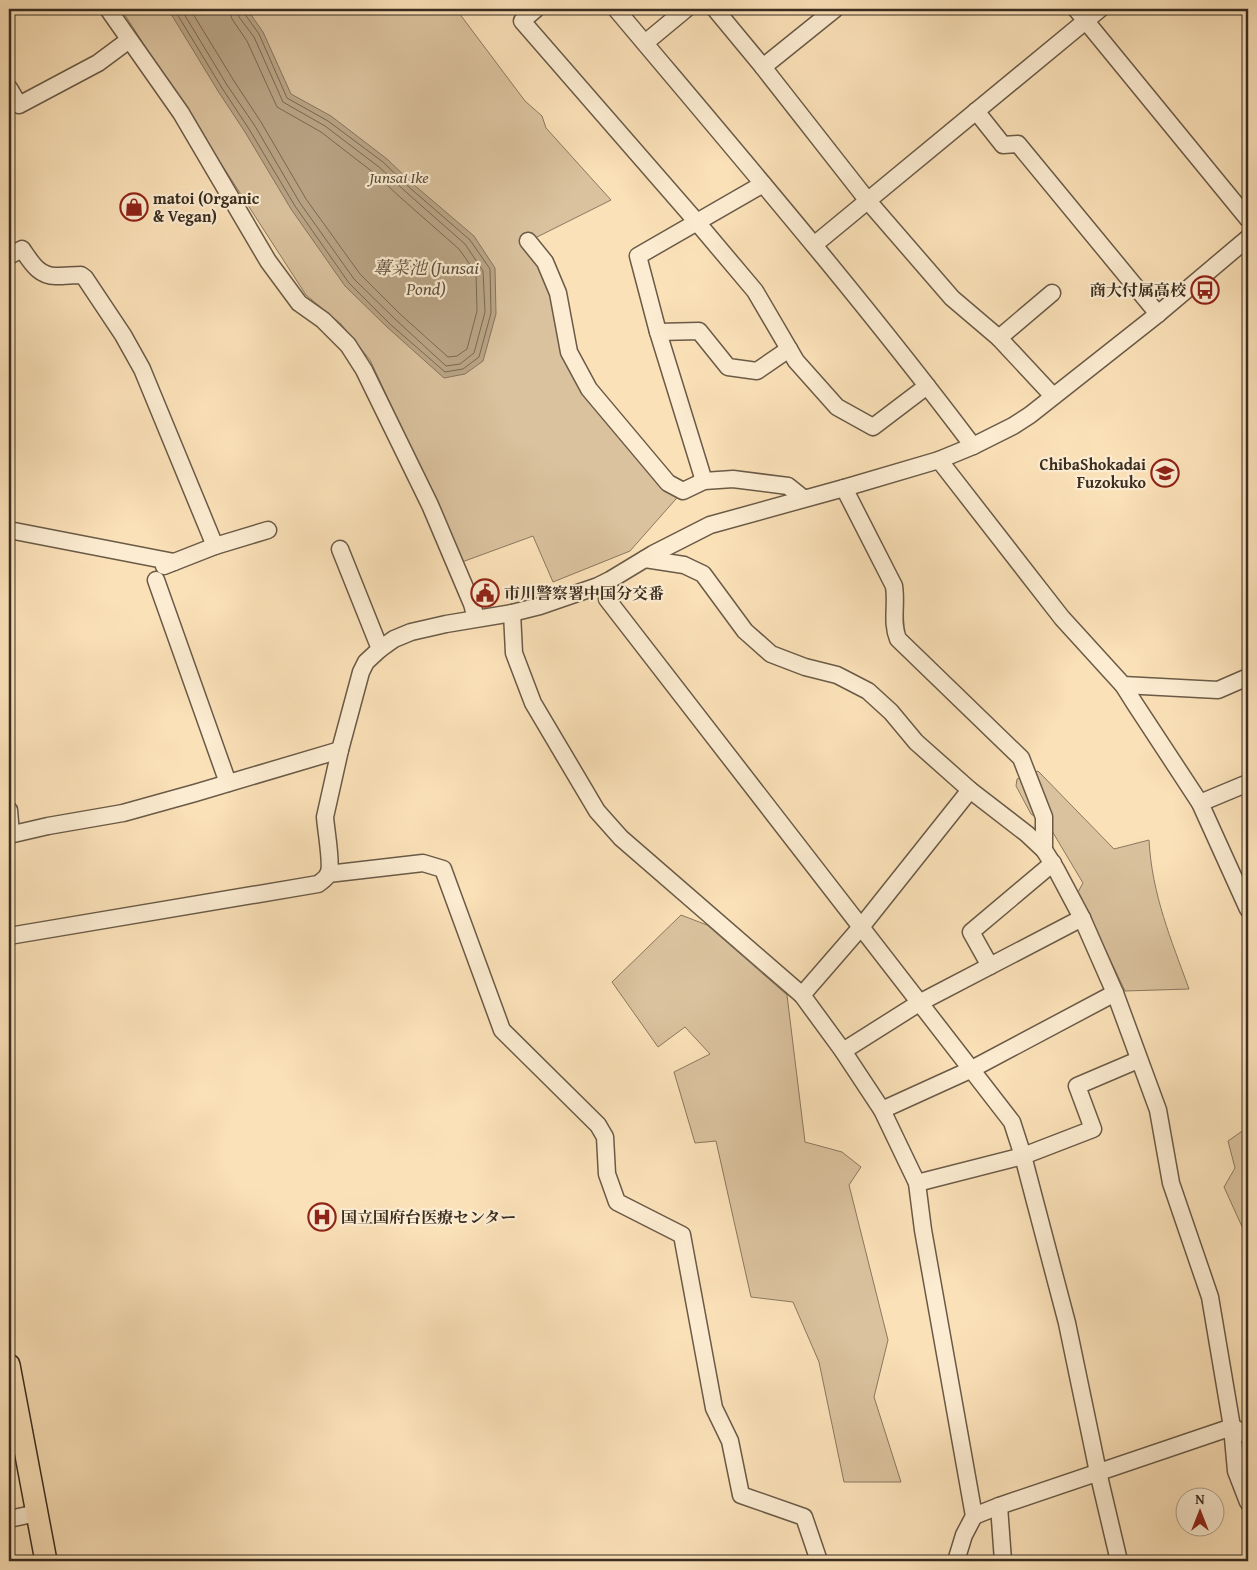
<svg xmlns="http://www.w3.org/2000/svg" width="1257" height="1570" viewBox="0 0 1257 1570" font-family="'Gentium Book Plus','Noto Serif JP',serif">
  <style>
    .green { fill: #dac29e; stroke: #8a7860 }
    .water { fill: #b9a485; stroke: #86745d }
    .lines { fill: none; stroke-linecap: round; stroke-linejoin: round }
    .shore { stroke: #796853; stroke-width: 1 }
    .minor-casing { stroke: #6a5a47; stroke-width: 19 }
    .major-casing { stroke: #392d21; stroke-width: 24 }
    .minor { stroke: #fcecd1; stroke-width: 16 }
    .major { stroke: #fbe1b8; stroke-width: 21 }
    .labels { text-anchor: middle; stroke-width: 4.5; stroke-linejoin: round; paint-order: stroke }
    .park-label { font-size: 16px; font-style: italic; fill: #594b3a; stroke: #fcecd1 }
    .poi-label { font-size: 16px; font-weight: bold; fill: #392d21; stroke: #fcecd1; text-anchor: start }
    .water-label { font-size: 18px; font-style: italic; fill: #5f513f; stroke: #fcecd1 }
  </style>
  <rect width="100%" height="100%" fill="#fbe1b8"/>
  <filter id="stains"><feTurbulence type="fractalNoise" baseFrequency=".004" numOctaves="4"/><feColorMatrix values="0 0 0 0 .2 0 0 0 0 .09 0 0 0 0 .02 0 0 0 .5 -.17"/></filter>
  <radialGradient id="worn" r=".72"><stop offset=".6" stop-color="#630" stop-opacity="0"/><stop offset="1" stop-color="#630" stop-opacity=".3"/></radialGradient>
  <g class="green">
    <path d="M121 9H456L525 101 542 116 546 128 611 200 529 241 545 262 569 352 683 491 630 551 553 582 533 536 462 562 434 497 370 360 341 324 306 295Z"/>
    <path d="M1038 771 1114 849 1149 840C1152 895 1171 939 1189 989L1125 991 1078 892 1083 883 1049 826 1031 814 1016 786 1017 779Z"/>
    <path d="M681 915 707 925 787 995 805 1142 842 1152 861 1167 849 1185 888 1340 874 1397 901 1482H844L819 1362 793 1302 751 1297 716 1141 695 1143 674 1072 710 1054 685 1027 658 1047 612 982Z"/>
    <path d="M1248 1127V1255L1244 1231 1224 1187 1235 1168 1228 1141Z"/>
  </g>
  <path class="water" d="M168 9H247L263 32 291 94 331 116 387 159 413 184 474 236 495 268 496 314 483 361 465 374 444 378 387 327 345 286 291 209 245 132 218 91Z"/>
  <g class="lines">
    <g class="shore">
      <path d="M174 9 222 88 249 129 295 206 349 283 390 324 445 372 463 369 479 357 491 313 490 269 470 240 410 188 383 162 328 121 287 98 259 34 244 13 243 9"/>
      <path d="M181 9 227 85 255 126 300 203 354 279 395 319 446 366 460 364 474 353 485 312 483 271 465 244 406 192 379 167 325 126 283 102 254 37 239 17 237 9"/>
      <path d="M190 9 234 81 261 122 306 199 360 274 400 314 448 357 457 356 467 349 477 311 476 273 459 249 401 198 374 173 321 132 277 107 247 41 232 19 229 9"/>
    </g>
    <g class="minor-casing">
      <g id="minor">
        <path d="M108 9 181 113 268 261 299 303 323 320 348 345 364 370 430 505 472 604 476 618"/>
        <path d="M536 9 522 21 696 221 755 291 796 361 837 407 873 427 927 386"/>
        <path d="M616 9C737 153 860 296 973 446"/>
        <path d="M715 9 763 67 868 201 952 298 999 338 1052 293"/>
        <path d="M1076 9 1248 219"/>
        <path d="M645 43 686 9"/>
        <path d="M763 67 835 9"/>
        <path d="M9 88 19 105 98 63 129 40"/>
        <path d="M976 111 1003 145 1018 144 1158 314"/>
        <path d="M528 241 545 262 558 293 569 352 589 389 668 483 683 491 704 481 733 479 788 486 803 498"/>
        <path d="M814 245 1100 9"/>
        <path d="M9 256 22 249C31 262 39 277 57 276 65 276 73 275 81 275L85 278 123 335 142 369 215 546"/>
        <path d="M658 332 699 331 728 367 757 371 789 349"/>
        <path d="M999 338 1053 396"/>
        <path d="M939 460 1062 618 1123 685 1218 690 1248 677"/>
        <path d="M704 481 658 332 638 256 763 184"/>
        <path d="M844 488 894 586C897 605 891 622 898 639L1021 758 1044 817V850"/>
        <path d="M9 530 174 562"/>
        <path d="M340 549 380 649"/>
        <path d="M645 559 684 565 703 574 745 631 771 654 805 667 837 675 868 691 891 712 916 742 970 790 1027 834 1044 850 1056 869 1082 918 1115 993 1158 1110 1171 1183 1210 1297 1232 1427 1236 1471 1248 1502"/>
        <path d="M164 566 215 546 268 530"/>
        <path d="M156 580 228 783"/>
        <path d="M607 599 1012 1122 1023 1156 1067 1323 1098 1472 1119 1561"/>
        <path d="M512 613 514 653 533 703 597 811 621 838 802 995 843 1051 882 1110 917 1183 923 1230 974 1516 964 1535 956 1561"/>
        <path d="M1123 685 1135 704 1200 803 1248 909"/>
        <path d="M1200 803 1248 783"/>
        <path d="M9 810 11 834"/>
        <path d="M9 835 48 826 123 813 195 793 340 750"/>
        <path d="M328 874 423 863 443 869 502 1030 598 1125 605 1137 607 1174 617 1202 682 1235 714 1408 730 1441 741 1495 804 1517 819 1561"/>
        <path d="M9 936 318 884C322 881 327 878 329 873 332 862 326 831 325 817L340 750 361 672 366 662 380 649 394 639 411 632 446 624 512 613 540 606 598 586 610 580 653 554 710 525 844 488 939 460 973 446 1013 426 1030 415 1158 314 1248 238"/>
        <path d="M990 966 971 932 1053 863"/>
        <path d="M802 995 861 927 970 790"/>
        <path d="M843 1051 919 1003 1082 918"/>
        <path d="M882 1110 970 1070 1115 993"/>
        <path d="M917 1183 1023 1156 1093 1129 1077 1086 1138 1060"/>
        <path d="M999 1506 1003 1561"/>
        <path d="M974 1516 999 1506 1232 1427 1248 1435"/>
        <path d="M9 1519 37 1513"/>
      </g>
    </g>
    <g class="major-casing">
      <path id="major" d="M9 1365 46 1561"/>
    </g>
    <use href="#minor" class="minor"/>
    <use href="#major" class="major"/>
  </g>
  <defs>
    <g id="shop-ring" transform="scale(1.4375)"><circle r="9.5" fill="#fcecd1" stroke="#8f2418" stroke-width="1.5"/><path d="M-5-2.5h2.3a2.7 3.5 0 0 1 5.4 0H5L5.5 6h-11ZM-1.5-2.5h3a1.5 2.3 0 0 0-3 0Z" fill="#8f2418"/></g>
    <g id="bus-ring" transform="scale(1.4375)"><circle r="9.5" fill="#fcecd1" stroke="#8f2418" stroke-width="1.5"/><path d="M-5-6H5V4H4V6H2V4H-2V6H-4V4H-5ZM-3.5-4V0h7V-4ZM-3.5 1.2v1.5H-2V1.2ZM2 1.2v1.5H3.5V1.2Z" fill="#8f2418"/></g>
    <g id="school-ring" transform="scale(1.4375)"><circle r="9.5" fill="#fcecd1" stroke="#8f2418" stroke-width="1.5"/><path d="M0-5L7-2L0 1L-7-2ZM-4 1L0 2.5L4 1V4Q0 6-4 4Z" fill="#8f2418"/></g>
    <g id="civic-ring" transform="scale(1.4375)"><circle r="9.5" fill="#fcecd1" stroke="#8f2418" stroke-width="1.5"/><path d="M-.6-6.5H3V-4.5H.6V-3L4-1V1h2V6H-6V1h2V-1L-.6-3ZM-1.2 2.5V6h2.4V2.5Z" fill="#8f2418"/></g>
    <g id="hospital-ring" transform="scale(1.4375)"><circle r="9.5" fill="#fcecd1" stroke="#8f2418" stroke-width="1.5"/><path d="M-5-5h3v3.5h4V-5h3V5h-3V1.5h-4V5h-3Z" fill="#8f2418"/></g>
  </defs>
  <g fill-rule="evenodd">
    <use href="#shop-ring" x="134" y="207"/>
    <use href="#bus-ring" x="1205" y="290"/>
    <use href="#school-ring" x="1165" y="473"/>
    <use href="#civic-ring" x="485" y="593"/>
    <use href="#hospital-ring" x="322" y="1217"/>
  </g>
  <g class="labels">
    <g class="park-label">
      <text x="399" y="183">Junsai Ike</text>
    </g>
    <g class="poi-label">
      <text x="153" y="204">matoi (Organic<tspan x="153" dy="18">&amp; Vegan)</tspan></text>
      <text x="1186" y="296" text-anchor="end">商大付属高校</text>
      <text x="1146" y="470" text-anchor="end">ChibaShokadai<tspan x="1146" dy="18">Fuzokuko</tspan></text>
      <text x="504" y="599">市川警察署中国分交番</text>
      <text x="341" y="1223">国立国府台医療センター</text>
    </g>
    <g class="water-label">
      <text x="426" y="274">蓴菜池 (Junsai<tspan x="426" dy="21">Pond)</tspan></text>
    </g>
  </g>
  <rect width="1257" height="1570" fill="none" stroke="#fbe1b8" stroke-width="30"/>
  <rect x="10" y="10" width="1237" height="1550" fill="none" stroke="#392d21" stroke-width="2.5"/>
  <rect x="15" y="15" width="1227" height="1540" fill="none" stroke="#392d21"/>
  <g transform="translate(1200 1512)"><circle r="24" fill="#fcecd1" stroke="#aea08b"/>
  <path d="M0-4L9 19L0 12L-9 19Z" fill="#8f2418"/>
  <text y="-8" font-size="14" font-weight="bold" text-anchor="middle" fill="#392d21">N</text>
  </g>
  <rect width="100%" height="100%" filter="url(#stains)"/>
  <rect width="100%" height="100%" fill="url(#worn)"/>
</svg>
